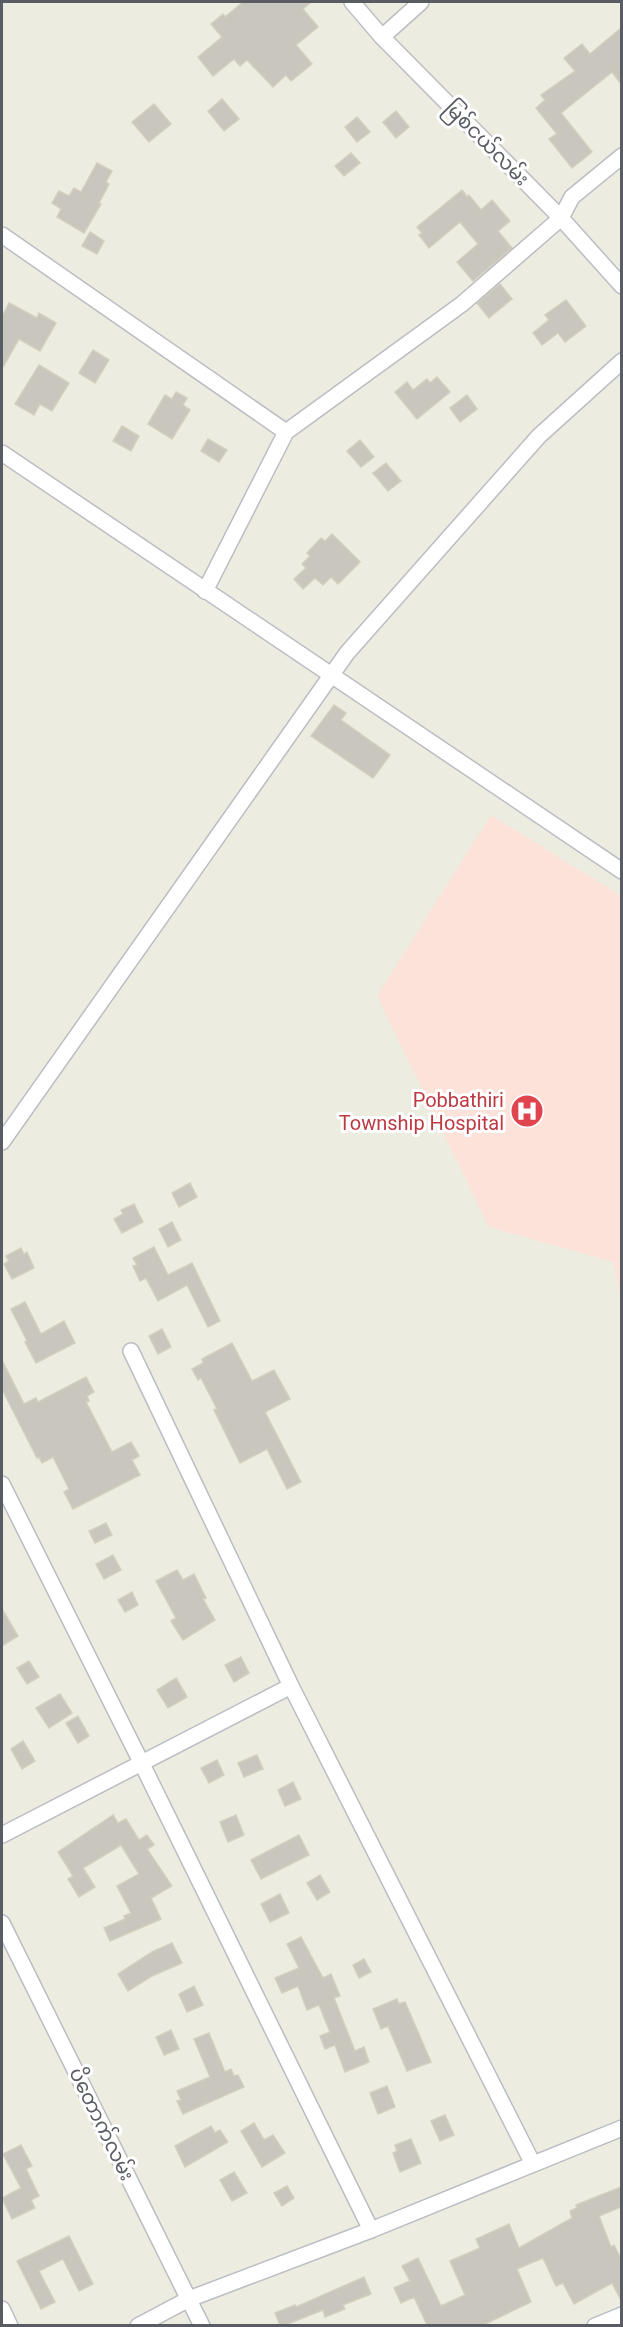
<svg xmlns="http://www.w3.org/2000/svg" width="623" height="2327" viewBox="0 0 623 2327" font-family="Roboto,'Noto Sans Myanmar',sans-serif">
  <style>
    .medical { fill: #fde2da }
    .building { fill: #c8c6bd; stroke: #d2cfbe; stroke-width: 1.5 }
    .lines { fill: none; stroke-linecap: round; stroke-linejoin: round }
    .minor-casing { stroke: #bbbdc3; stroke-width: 18 }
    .minor { stroke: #fff; stroke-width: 15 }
    .labels { text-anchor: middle; stroke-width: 6; stroke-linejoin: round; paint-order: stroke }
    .street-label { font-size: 20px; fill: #595c63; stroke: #fff }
    .health-label { font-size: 20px; fill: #be3a42; stroke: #fff; text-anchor: end }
  </style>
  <rect width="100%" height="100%" fill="#edece0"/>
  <path class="medical" d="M491 815 621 896V1301L613 1262 489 1227 377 996Z"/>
  <g class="building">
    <path d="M243 2H311L303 9 318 27 296 45 312 64 291 81 286 75 273 87 247 60 240 66 234 59 213 76 198 57 222 37 211 24 223 14 225 17Z"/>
    <path d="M621 28V84L612 72 561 113 592 152 572 168 549 139 557 134 536 108 545 100 541 95 575 71 564 58 582 44 590 54Z"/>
    <path d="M222 99 239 119 224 131 208 111Z"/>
    <path d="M154 104 171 124 149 142 132 122Z"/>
    <path d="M396 111 409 127 396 138 383 122Z"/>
    <path d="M357 117 370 132 357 142 345 127Z"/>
    <path d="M351 153 360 163 344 176 335 166Z"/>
    <path d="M97 163 112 171 106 182 109 184 99 203 101 204 84 233 57 217 61 209 52 203 59 191 69 196 74 188 81 192Z"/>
    <path d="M462 190 467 197 469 195 481 210 492 200 510 221 498 231 512 248 473 281 457 262 478 244 460 222 429 248 419 235 422 233 417 227Z"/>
    <path d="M90 232 104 241 97 254 82 246Z"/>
    <path d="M500 284 512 299 489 318 477 303Z"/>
    <path d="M566 300 586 326 565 342 558 333 542 345 533 333 549 320 545 315Z"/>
    <path d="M9 303 37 318 39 313 56 323 40 351 19 339 2 369V317Z"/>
    <path d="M93 350 109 360 95 383 79 373Z"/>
    <path d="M39 365 69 383 52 411 40 404 34 415 15 404Z"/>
    <path d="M437 377 450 392 417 419 395 392 407 382 413 390 427 379 430 383Z"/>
    <path d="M176 392 187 398 183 405 190 410 172 439 148 424 165 395 172 399Z"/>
    <path d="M467 395 477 409 460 422 450 408Z"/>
    <path d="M122 426 139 436 131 451 113 441Z"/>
    <path d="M208 439 227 450 219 462 201 451Z"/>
    <path d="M360 440 374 457 361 467 347 451Z"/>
    <path d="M386 463 401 481 388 491 373 473Z"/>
    <path d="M332 534 360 562 338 584 331 577 323 585 315 578 303 589 294 579 306 568 302 564 310 556 307 553 321 538 325 541Z"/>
    <path d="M334 705 346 713 341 720 390 755 373 778 311 736Z"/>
    <path d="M190 1183 197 1197 179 1207 172 1193Z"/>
    <path d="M134 1204 143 1222 122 1233 114 1219 123 1214 121 1210Z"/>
    <path d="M172 1222 181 1240 168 1247 159 1229Z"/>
    <path d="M154 1247 168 1275 192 1263 220 1321 208 1327 187 1285 158 1301 146 1278 140 1281 133 1266 137 1265 133 1258Z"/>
    <path d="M21 1248 24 1254 27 1252 34 1268 12 1279 4 1264 9 1261 6 1256Z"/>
    <path d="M25 1302 41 1334 64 1321 75 1343 36 1363 25 1342 27 1341 11 1309Z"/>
    <path d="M162 1329 171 1347 158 1354 149 1336Z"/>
    <path d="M232 1343 252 1381 274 1370 290 1399 265 1412 301 1482 287 1489 267 1449 240 1463 214 1410 217 1409 201 1378 198 1380 192 1369 203 1363 202 1359Z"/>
    <path d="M2 1360 24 1404 36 1398 38 1402 86 1377 94 1392 87 1396 89 1401 86 1402 112 1452 131 1442 139 1456 132 1460 140 1475 73 1509 64 1492 69 1489 53 1457 42 1463 39 1457 37 1458 2 1389Z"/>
    <path d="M106 1523 112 1535 95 1543 89 1531Z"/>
    <path d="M113 1555 121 1570 104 1579 96 1564Z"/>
    <path d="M177 1570 183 1580 194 1574 206 1598 203 1599 215 1620 183 1640 171 1621 176 1618 156 1581Z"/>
    <path d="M132 1592 138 1605 125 1612 118 1600Z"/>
    <path d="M2 1609 18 1636 2 1646Z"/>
    <path d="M241 1657 249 1673 234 1682 225 1665Z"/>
    <path d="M29 1661 39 1677 27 1684 17 1668Z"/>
    <path d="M176 1678 187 1697 168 1708 157 1690Z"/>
    <path d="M60 1694 72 1713 49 1728 36 1708Z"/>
    <path d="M78 1716 89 1736 78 1743 66 1723Z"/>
    <path d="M23 1741 35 1761 22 1769 11 1749Z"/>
    <path d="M257 1755 263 1769 244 1777 238 1763Z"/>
    <path d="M217 1760 224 1775 209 1783 201 1768Z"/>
    <path d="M293 1782 301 1799 285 1806 278 1790Z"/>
    <path d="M113 1815 118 1823 126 1819 139 1840 147 1835 154 1845 147 1849 172 1886 151 1898 161 1919 110 1941 104 1928 125 1919 124 1916 131 1913 117 1886 139 1874 121 1845 83 1868 95 1887 79 1897 68 1879 73 1876 58 1852Z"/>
    <path d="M236 1815 244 1835 228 1842 220 1822Z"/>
    <path d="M299 1835 309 1855 261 1879 251 1860Z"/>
    <path d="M320 1875 330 1892 317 1900 307 1883Z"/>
    <path d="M280 1894 289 1913 270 1922 261 1904Z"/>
    <path d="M301 1937 323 1978 331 1974 340 1996 334 1998 355 2051 364 2047 369 2062 345 2072 335 2045 325 2049 320 2036 330 2032 319 2005 307 2010 298 1986 282 1993 275 1978 299 1968 287 1944Z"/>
    <path d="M172 1943 182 1963 152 1976 128 1991 118 1974 152 1952Z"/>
    <path d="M364 1959 371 1972 359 1978 353 1965Z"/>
    <path d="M194 1986 203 2005 187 2012 179 1994Z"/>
    <path d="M397 1999 399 2004 405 2002 431 2062 407 2071 388 2026 381 2029 373 2009Z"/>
    <path d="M171 2030 179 2049 164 2055 156 2037Z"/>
    <path d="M209 2033 225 2072 231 2069 234 2076 238 2075 244 2087 183 2114 177 2101 181 2100 177 2091 210 2077 194 2039Z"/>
    <path d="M387 2086 395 2107 378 2114 370 2093Z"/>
    <path d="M445 2115 454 2135 440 2141 431 2121Z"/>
    <path d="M254 2123 264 2140 273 2135 285 2153 262 2167 241 2131Z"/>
    <path d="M211 2126 215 2133 220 2130 228 2142 185 2167 175 2146Z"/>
    <path d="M411 2139 421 2163 400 2172 393 2153 397 2151 395 2145Z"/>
    <path d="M21 2145 32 2166 26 2169 39 2196 31 2200 35 2208 12 2219 2 2198 21 2188 3 2154Z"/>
    <path d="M234 2172 247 2193 232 2201 220 2180Z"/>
    <path d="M287 2186 294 2198 282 2206 274 2193Z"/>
    <path d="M621 2187V2207L599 2216 611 2247 614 2245 621 2259V2300L612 2283 574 2304 563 2283 556 2286 543 2258 517 2269 531 2302 483 2325H427L414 2297 401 2303 394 2288 410 2281 402 2266 418 2258 441 2306 465 2295 450 2261 480 2248 476 2239 509 2224 519 2248 572 2218 570 2211 577 2208 576 2205Z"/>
    <path d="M69 2236 93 2284 79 2291 63 2259 39 2271 55 2302 41 2309 17 2261Z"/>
    <path d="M364 2277 371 2294 343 2305 345 2309 325 2317 323 2310 285 2325H280L275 2313 295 2305 296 2307Z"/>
  </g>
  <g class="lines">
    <g class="minor-casing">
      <g id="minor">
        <path d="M352 2 382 37 561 218 622 286"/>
        <path d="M382 37 421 2"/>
        <path d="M2 235 286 432"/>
        <path d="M2 453 622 871"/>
        <path d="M205 591 286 432 462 304 561 218 572 197 622 156"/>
        <path d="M2 1142 347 653 539 436 622 361"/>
        <path d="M131 1351 291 1686 533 2164"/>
        <path d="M2 1484 142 1764 371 2230"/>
        <path d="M2 1835 291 1686"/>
        <path d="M2 1923 202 2326"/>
        <path d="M2 2309 10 2326"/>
        <path d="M138 2326 189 2299 371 2230 622 2128"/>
        <path d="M595 2326 622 2315"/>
      </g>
    </g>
    <use href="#minor" class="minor"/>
  </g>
  <defs>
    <g id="hospital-disc" transform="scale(1.725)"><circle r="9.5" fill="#e0444e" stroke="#fff"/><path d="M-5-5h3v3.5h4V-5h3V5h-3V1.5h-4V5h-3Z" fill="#fff"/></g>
  </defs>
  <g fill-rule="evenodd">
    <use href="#hospital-disc" x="527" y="1111"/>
  </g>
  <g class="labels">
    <g class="street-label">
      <text transform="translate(487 143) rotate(45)" y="7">မြစ်ငယ်လမ်း</text>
      <text transform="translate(102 2124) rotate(64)" y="7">ပိတောက်လမ်း</text>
    </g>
    <g class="health-label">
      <text x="504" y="1107">Pobbathiri<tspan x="504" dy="23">Township Hospital</tspan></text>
    </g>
  </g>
  <rect width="623" height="2327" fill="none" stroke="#595c63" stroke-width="6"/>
</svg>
